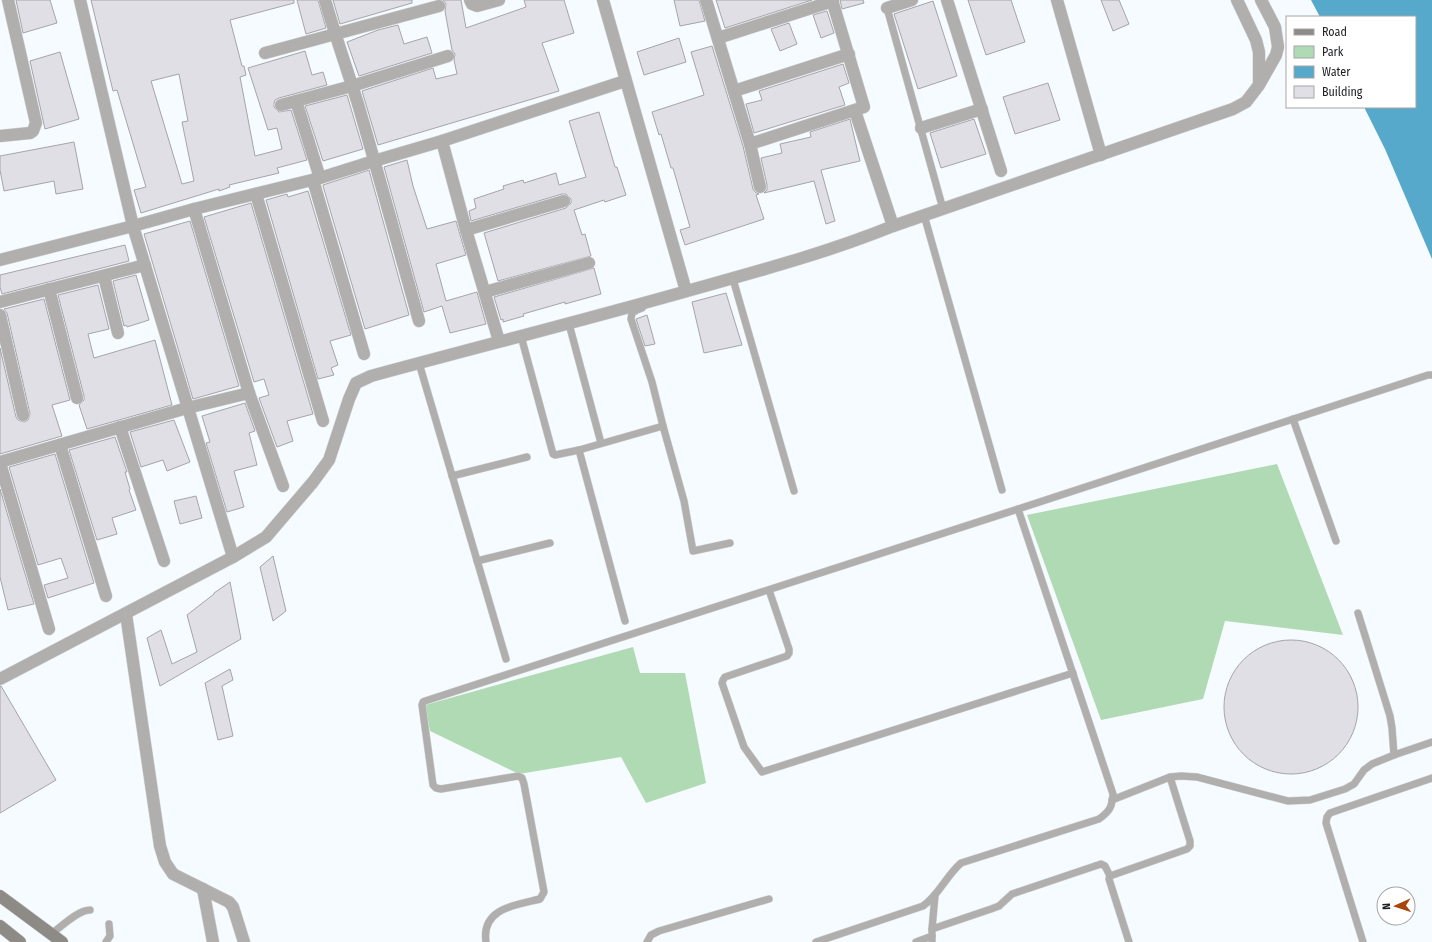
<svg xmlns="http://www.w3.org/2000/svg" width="1432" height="942" viewBox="0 0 1432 942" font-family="'Fira Sans Condensed',sans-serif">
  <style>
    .green { fill: #b0dab4 }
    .water { fill: #56a9cb }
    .building { fill: #e1dfe6; stroke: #a5a4aa; fill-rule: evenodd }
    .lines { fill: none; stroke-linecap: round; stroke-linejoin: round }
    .service-casing { stroke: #d3d8db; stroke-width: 8 }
    .minor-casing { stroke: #d3d8db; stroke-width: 13 }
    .tertiary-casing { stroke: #d3d8db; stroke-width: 13 }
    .secondary-casing { stroke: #d3d8db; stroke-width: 13 }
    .service { stroke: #b1afad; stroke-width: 7 }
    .minor { stroke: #b1afad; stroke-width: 12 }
    .tertiary { stroke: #b1afad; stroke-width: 12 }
    .secondary { stroke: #8e8b87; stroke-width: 12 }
  </style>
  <rect width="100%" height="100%" fill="#f6fbff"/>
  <g class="green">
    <path d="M1277 464 1343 635 1225 621 1203 699 1101 720 1027 515Z"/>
    <path d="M633 647 640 673H685L706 783 646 803 621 757 519 774 430 731 425 705Z"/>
  </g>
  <path class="water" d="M1311 0H1432V259L1385 149 1364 107H1415V17H1320Z"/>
  <g class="building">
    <path d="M16 0H50L57 23 23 33Z"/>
    <path d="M91 0H294V3L230 20 242 66H244L246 75 240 77 255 156 282 149 277 128 268 130 248 68 305 51 312 75 323 72 327 85 279 98 275 100 274 103V107L279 112 291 110 307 160 277 168 279 173 229 185 230 187 219 191V189L141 213 134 190 146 187 117 90 113 91ZM179 74 188 121 182 122 194 181 182 184 151 81Z"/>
    <path d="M297 0H318L326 28 306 34Z"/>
    <path d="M333 0H412V3L340 24Z"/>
    <path d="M443 0H461L466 28 526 7 524 0H564L574 33 542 43 559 91 378 145 362 91 433 68 436 79 457 74 454 60 455 54 452 50 445 11 446 4Z"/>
    <path d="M674 0H699L705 21 680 26Z"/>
    <path d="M716 0H812L725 28Z"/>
    <path d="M840 0H863L864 3 842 9Z"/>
    <path d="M968 0H1011L1025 42 986 55Z"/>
    <path d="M1101 0H1119L1129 24 1113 31Z"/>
    <path d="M933 1 957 76 918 89 894 14Z"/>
    <path d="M827 11 834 33 821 38 813 15Z"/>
    <path d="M789 23 797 44 780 51 771 29Z"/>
    <path d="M398 25 404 44 427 37 432 53 359 76 347 42 378 30Z"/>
    <path d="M679 38 686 62 644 75 637 52Z"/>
    <path d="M712 46 743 146 753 189 755 192 759 194 756 195 764 219 685 245 680 230 690 227 673 168H671L661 134 659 135 652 112 704 95 691 52Z"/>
    <path d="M60 52 79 119 45 129 30 61Z"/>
    <path d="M843 64 849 83 839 87 845 105 754 133 746 104 762 100 759 91Z"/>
    <path d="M1048 83 1060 120 1015 134 1003 97Z"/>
    <path d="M347 95 363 149 323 161 305 106Z"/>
    <path d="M599 112 615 167H617L626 195 605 202 604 200 574 210 582 235 585 234 591 256 498 281 484 233 566 208 571 203V199L566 194H562L471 221 469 211 476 208 474 199 504 189 503 186 523 180 524 183 556 173 559 185 586 177 569 121Z"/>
    <path d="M850 119 860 161 821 170 835 221 826 224 814 181 764 193 767 190V185L761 158 782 153 780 144 811 137 810 132Z"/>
    <path d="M974 119 986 154 941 168 930 133Z"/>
    <path d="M74 142 83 189 56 194 54 181 4 191 0 170V156Z"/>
    <path d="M407 160 413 186 427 229 456 221 466 255 436 264 446 301 477 292 486 324 450 333 442 306 424 312 384 167Z"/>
    <path d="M369 170 409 315 365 329 323 186V185Z"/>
    <path d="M308 191 351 335 330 341 338 365 331 368 334 375 318 379 266 200 287 194 288 197Z"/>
    <path d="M251 203 313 414 287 421 293 441 277 447 259 398 269 395 264 379 254 382 204 217Z"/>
    <path d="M190 221 239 386 193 399 144 234Z"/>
    <path d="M125 245 129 261 2 294 0 287V275Z"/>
    <path d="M594 268 601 294 565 304V302L523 314 524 316 503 322V319L501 320 494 297Z"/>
    <path d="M136 275 149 320 127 327 126 325 124 326 113 281Z"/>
    <path d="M98 285 109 329 88 334 94 358 155 340 172 405 87 429 79 405 84 400V396L58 295Z"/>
    <path d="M726 293 742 345 704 353 692 302Z"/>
    <path d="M44 299 70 400 52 405 62 436 0 454V348L16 417 18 420 24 422 28 420 30 414 7 313 4 309Z"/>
    <path d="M647 315 655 344 645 346 636 319Z"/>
    <path d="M245 403 255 431 249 433 257 465 234 471 244 507 227 512 206 443 210 442 202 416Z"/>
    <path d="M174 420 190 462 167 471 163 460 141 467 130 432Z"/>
    <path d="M115 437 127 472H125L130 489 129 490 136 510 112 518 117 534 97 540 69 450Z"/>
    <path d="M55 454 94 583 48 598 44 585 68 578 61 558 38 565 9 467Z"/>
    <path d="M0 489 34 604 8 610 0 577Z"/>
    <path d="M196 496 202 518 180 524 174 501Z"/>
    <path d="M273 556 286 611 273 621 260 567Z"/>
    <path d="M230 582 241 639 160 686 147 638 161 630 172 664 197 652 187 615 214 594V593Z"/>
    <circle cx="1291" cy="707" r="67"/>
    <path d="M230 669 233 680 222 686 233 736 218 740 205 683Z"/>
    <path d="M0 686H1L56 780 0 813Z"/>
  </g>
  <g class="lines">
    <g class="service-casing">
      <g id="service">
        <path d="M887 8 943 209"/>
        <path d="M924 215 1002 490"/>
        <path d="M733 279 794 491"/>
        <path d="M642 308 637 310 632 313 631 319 652 382 663 426 684 501 693 551 730 543"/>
        <path d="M569 324 601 443"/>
        <path d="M521 336 553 454 555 455 579 450 663 426"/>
        <path d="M419 363 506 659"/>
        <path d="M1293 419 1336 541"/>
        <path d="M579 450 625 621"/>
        <path d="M452 476 527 457"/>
        <path d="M477 561 550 543"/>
        <path d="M769 590 789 649V653L787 656 725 677 723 680 722 683 744 747 762 772 1073 673"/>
        <path d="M1358 613 1390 716 1392 728 1394 755"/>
        <path d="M1112 800 1170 777 1181 776 1197 777 1288 801 1310 800 1345 789 1354 784 1364 770 1372 764 1394 755 1432 742"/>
        <path d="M932 929 991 909 999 906 1012 894 1101 864 1105 866 1110 876"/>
        <path d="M51 934C61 927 78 910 90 910"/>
        <path d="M106 942 110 936 109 924"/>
        <path d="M486 942C481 908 516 905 540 899L544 892 524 784 522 778 518 776 441 789 436 788 433 785 422 705 423 702 425 701 1018 509 1428 375H1432"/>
        <path d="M647 942 651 935 659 931 769 899"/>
        <path d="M816 942 923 906C939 895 946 876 961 863L1099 819C1110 811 1112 807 1113 794L1018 509"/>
        <path d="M916 942 932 936"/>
        <path d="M932 942V929L935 895"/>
        <path d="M1129 942 1109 879 1110 876 1187 849 1190 846V841L1170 777"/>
        <path d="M1363 942 1326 823 1327 817 1330 813 1432 778"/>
      </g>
    </g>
    <g class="minor-casing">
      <g id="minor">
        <path d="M80 0 133 226 233 557"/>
        <path d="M325 0C335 35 347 69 358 104 379 176 399 249 419 321"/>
        <path d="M470 0 472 4 477 6 499 0"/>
        <path d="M706 0 750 144 760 187"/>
        <path d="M947 0 1001 171"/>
        <path d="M1057 0 1101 155"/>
        <path d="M887 8 912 0"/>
        <path d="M718 38 833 1"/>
        <path d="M265 53 439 6"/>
        <path d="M734 91 849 54"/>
        <path d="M296 101 320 178"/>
        <path d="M281 105 352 86 448 56"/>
        <path d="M855 111 893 226"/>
        <path d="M921 128 982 109"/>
        <path d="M0 136 30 133 33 131 36 123 8 0"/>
        <path d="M442 141 466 230 499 341"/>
        <path d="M750 144 864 107 832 0"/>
        <path d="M313 180 364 354"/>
        <path d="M256 194 323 421"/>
        <path d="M194 209 249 393 283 486"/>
        <path d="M466 230 564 201"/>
        <path d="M0 260 133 226 194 209 320 178 374 161 442 141 625 81"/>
        <path d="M104 276 118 333"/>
        <path d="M49 289 77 398"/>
        <path d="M485 292 589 263"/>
        <path d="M0 302 145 265"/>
        <path d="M0 315 23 415"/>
        <path d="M120 427 164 561"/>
        <path d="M60 445 106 596"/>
        <path d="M0 462 187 408 249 393"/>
        <path d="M0 463 49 629"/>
        <path d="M126 614 160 846 165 862 173 874 229 902 233 907 244 942"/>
        <path d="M203 889 213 942"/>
      </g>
    </g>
    <g class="tertiary-casing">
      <g id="tertiary">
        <path d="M603 0 686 291"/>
        <path d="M1237 0 1256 40 1259 52V84"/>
        <path d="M0 679 233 557 266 537 313 482 329 460 349 399 356 383 371 376C474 348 577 322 680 293 751 273 824 254 893 226L1233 109 1246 102 1259 85 1276 55 1278 47 1275 27 1261 0"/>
      </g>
    </g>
    <g class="secondary-casing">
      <g id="secondary">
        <path d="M0 896 62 942"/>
        <path d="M0 926 20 942"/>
      </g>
    </g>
    <use href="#service" class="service"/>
    <use href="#minor" class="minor"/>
    <use href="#tertiary" class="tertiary"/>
    <use href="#secondary" class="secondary"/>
  </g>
  <rect x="1286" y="16" width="130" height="92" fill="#ffffff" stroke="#a5a5a6"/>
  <rect x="1294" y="29" width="20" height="6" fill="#8e8b87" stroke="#a5a5a6"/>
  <text x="1322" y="36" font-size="12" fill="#1d1f21">Road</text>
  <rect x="1294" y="46" width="20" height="12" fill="#b0dab4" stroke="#a5a5a6"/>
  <text x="1322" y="56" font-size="12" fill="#1d1f21">Park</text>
  <rect x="1294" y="66" width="20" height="12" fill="#56a9cb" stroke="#a5a5a6"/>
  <text x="1322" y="76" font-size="12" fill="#1d1f21">Water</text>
  <rect x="1294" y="86" width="20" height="12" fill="#e1dfe6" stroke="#a5a5a6"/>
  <text x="1322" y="96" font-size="12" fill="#1d1f21">Building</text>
  <g transform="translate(1396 906) rotate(267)"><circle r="19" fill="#ffffff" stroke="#a5a5a6"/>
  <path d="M0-3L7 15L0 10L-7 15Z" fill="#a9460c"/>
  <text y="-6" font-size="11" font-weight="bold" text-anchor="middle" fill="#1d1f21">N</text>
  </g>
</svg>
